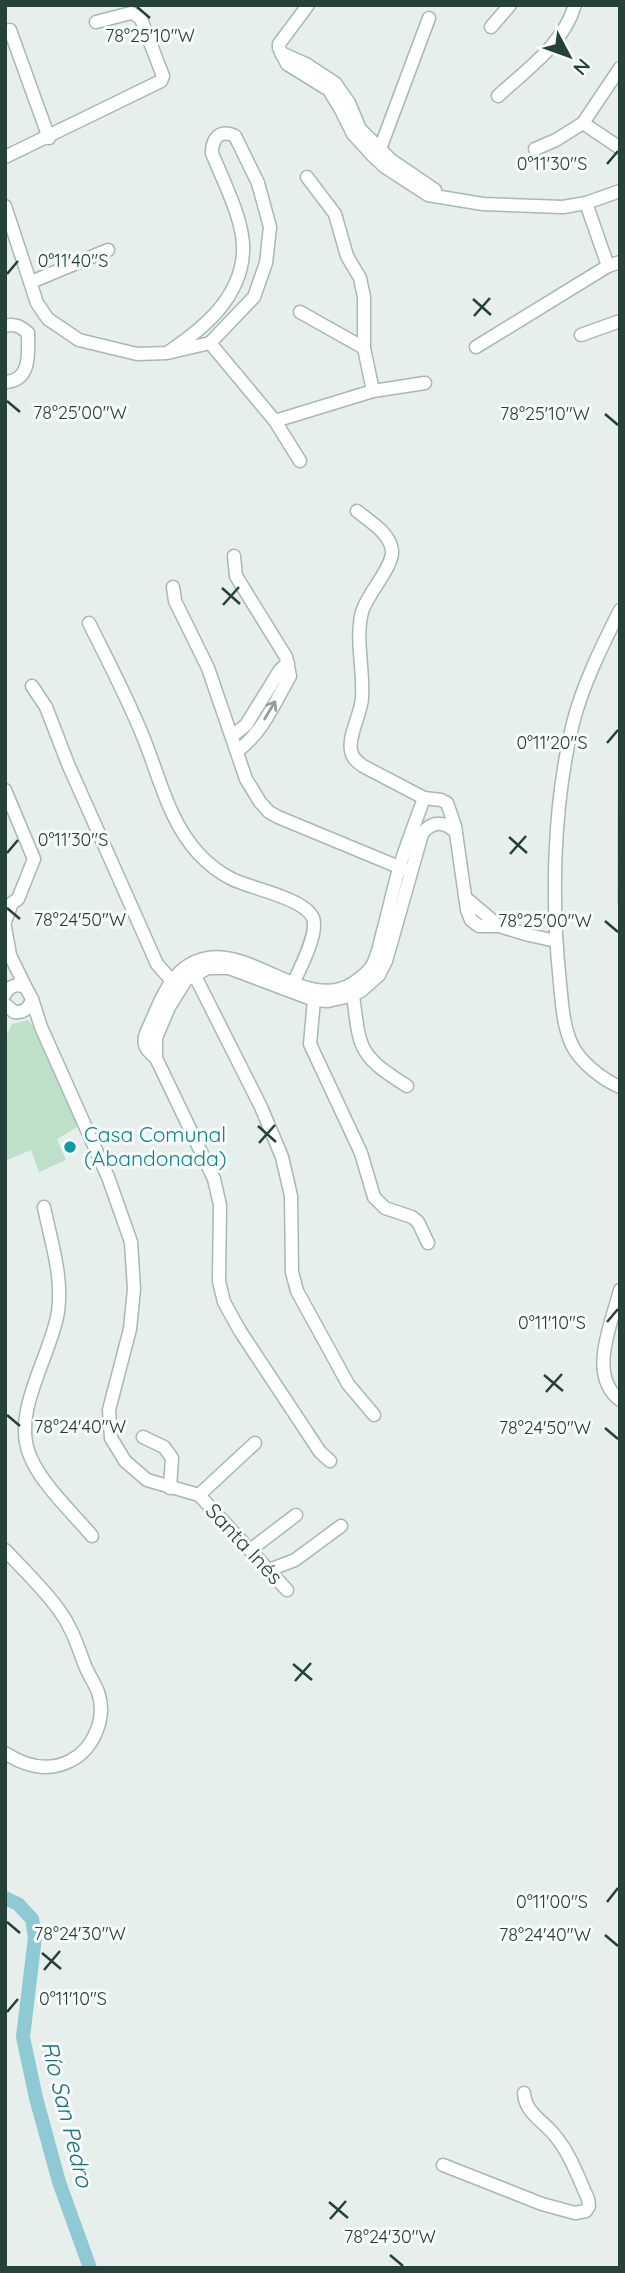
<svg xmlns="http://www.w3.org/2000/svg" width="625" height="2273" viewBox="0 0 625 2273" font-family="Quicksand,sans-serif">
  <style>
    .green { fill: #bfe0c8 }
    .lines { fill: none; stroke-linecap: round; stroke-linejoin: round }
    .river { stroke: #8ec9d4; stroke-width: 14 }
    .minor-casing { stroke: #a8b8b2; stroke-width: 15 }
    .minor { stroke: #fff; stroke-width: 12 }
    .oneway { stroke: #92a09c }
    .ticks { fill: none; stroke: #24423a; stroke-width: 2.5 }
    .culture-dot { fill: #0f9aa8; stroke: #f7fbf9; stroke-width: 2.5 }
    .labels { text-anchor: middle; stroke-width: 6; stroke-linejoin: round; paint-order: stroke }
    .culture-label { font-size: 21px; fill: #0d838f; stroke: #f7fbf9; text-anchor: start }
    .street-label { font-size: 21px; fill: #24423a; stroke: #f7fbf9 }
    .water-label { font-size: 23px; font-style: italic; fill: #1c6f80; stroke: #f7fbf9 }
    .ticks-label { font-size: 18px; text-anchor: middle; fill: #24423a; stroke: #f7fbf9; stroke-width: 6; stroke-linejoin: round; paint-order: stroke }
  </style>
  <rect width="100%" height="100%" fill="#e6efeb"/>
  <g class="green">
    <path d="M620 694V902L617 905 618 696Z"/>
    <path d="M28 1020 36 1030 79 1126 57 1139 66 1160 39 1172 31 1150 5 1161V1038L12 1024Z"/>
  </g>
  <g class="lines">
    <path class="river" d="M5 1898 18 1904 32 1919 35 1937 23 2037 36 2098 59 2182 90 2268"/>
    <g class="minor-casing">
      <g id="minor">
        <path d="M308 5 279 44V48L287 64 329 90 340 108 353 134 373 156 385 167 428 195 483 204 563 207 586 203 620 191"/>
        <path d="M491 27 510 5"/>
        <path d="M10 30 49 138"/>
        <path d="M281 53 306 64 335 83 349 103 360 129 391 160 435 190"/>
        <path d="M620 68 583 123 620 148"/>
        <path d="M498 96C527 69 563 45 575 5"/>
        <path d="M380 149 429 18"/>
        <path d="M535 149 556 140 583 123"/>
        <path d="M5 157 161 81 163 76 141 19 136 15 131 13 96 22"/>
        <path d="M307 177 335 214 347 256 360 278 364 297V348L373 391"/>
        <path d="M586 203 608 266 620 262"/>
        <path d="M5 206 37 303 48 319 79 340 137 354 167 353 210 343 254 297 266 263 270 227 258 183 235 136C220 129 212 138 212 153 223 181 245 222 243 252 241 298 203 329 167 353"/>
        <path d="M31 282 108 250"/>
        <path d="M300 312 364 348"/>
        <path d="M5 326C15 323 21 327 28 333"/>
        <path d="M581 335 620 321"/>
        <path d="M210 343 275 421 300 461"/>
        <path d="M476 347 608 266"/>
        <path d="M5 382C32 381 28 352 28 333"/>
        <path d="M275 421 373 391 425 383"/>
        <path d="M357 511C369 521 389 532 392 550 394 566 367 594 362 612 355 639 364 670 362 698 361 714 348 736 351 750 352 758 357 762 363 766L424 798 441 800 447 803 455 826 467 910 471 920 479 926H499L529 935 556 941"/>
        <path d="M234 556 236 576 286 657 290 676C275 702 262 734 237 751"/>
        <path d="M173 587 175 601 208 668 246 779 260 802 269 812 278 817 406 870"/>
        <path d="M620 610C602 646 583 684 573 723 553 805 551 900 560 983 562 1004 563 1026 572 1045 580 1062 603 1080 620 1087"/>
        <path d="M89 623C108 661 128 699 144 739 160 779 169 821 198 853 208 864 220 873 232 879 252 889 304 898 313 918 319 934 298 972 291 988"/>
        <path d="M32 686 46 707 68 764 157 964 172 981"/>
        <path d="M232 736 246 725 280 670 288 663"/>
        <path d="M5 790 34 859 18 899 12 903 5 922"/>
        <path d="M467 899 499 926"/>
        <path d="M5 927 10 955 26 988"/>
        <path d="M194 974 261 1107 282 1157 291 1196 292 1272 297 1291 348 1384 374 1415"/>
        <path d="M5 994C10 985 18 983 26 988L32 999C30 1008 24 1013 14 1012L5 1004"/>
        <path d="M353 995C360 1050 358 1055 407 1086"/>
        <path d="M32 999 41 1027 108 1177 131 1242 134 1289 130 1329 109 1410 111 1438 125 1461 147 1480 199 1495 287 1590"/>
        <path d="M314 1000 310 1044 361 1153 374 1197 385 1208 412 1217 418 1222 428 1243"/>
        <path d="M156 1058C146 1050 141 1044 147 1031 156 1012 164 986 181 971 235 924 299 1016 352 984 359 979 367 974 372 966 378 956 380 942 383 931 389 910 393 889 399 869 406 845 416 821 424 798"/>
        <path d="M44 1207C51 1242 63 1276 58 1312 51 1356 11 1412 30 1456 42 1485 72 1512 92 1536"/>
        <path d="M620 1290C612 1323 587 1375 620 1400"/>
        <path d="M143 1437 164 1447 172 1458 170 1488"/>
        <path d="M330 1461 320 1452 240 1331 224 1302 219 1281 220 1205 214 1179 156 1058V1038L169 1007 186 980 208 968H229L314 1000 328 1001 350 996 361 991 379 975 386 961 422 834C432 820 446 821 456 833"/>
        <path d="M199 1495 255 1443"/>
        <path d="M5 1550C24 1570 43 1588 59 1610 73 1629 78 1648 86 1668 90 1677 95 1684 98 1692 107 1717 94 1749 70 1761 48 1772 25 1766 5 1753"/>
        <path d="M250 1550 296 1515"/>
        <path d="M269 1570 295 1560 341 1526"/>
        <path d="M443 2165 542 2204 575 2213 586 2211 589 2206 588 2199C577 2174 568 2148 549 2129 538 2118 525 2110 524 2093"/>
      </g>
    </g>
    <use href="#minor" class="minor"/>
  </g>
  <defs><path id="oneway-shaft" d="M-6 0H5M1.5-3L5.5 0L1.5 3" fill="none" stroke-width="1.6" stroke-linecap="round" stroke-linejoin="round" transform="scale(1.75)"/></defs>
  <use class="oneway" href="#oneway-shaft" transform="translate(270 710) rotate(-59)"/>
  <path class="ticks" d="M137 7 150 18M607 164 618 151M7 274 18 261M473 299 491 315M474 316 490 298M7 401 20 412M605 414 618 425M222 588 240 604M223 605 239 587M607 743 618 730M509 837 527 853M7 853 18 840M510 854 526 836M7 908 20 919M605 921 618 932M258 1126 276 1142M259 1143 275 1125M607 1322 618 1309M544 1375 563 1391M546 1392 562 1374M7 1415 20 1426M605 1428 618 1439M293 1664 312 1680M295 1681 311 1663M607 1902 618 1888M7 1922 20 1933M605 1935 618 1946M42 1953 61 1969M44 1970 60 1951M7 2012 18 1999M329 2202 348 2218M330 2219 346 2201M390 2255 403 2266"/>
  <circle class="culture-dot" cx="70" cy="1147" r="7"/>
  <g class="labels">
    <g class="culture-label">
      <text x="84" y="1142">Casa Comunal<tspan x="84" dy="24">(Abandonada)</tspan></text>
    </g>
    <g class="street-label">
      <text transform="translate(244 1544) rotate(47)" y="7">Santa Inés</text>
    </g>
    <g class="water-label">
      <text transform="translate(67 2114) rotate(76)" y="8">Río San Pedro</text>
    </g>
  </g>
  <g class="ticks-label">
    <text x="150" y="42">78°25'10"W</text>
    <text x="552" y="170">0°11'30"S</text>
    <text x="73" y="267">0°11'40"S</text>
    <text x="80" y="419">78°25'00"W</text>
    <text x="545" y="420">78°25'10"W</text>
    <text x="552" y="749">0°11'20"S</text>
    <text x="73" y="846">0°11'30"S</text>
    <text x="80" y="926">78°24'50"W</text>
    <text x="545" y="927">78°25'00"W</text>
    <text x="552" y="1329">0°11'10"S</text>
    <text x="80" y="1433">78°24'40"W</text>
    <text x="545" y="1434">78°24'50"W</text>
    <text x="552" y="1908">0°11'00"S</text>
    <text x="80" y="1940">78°24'30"W</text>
    <text x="545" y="1941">78°24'40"W</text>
    <text x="73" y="2005">0°11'10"S</text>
    <text x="390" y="2243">78°24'30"W</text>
  </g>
  <rect width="625" height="2273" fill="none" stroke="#24423a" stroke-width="14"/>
  <g transform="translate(569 56) rotate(131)" stroke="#f7fbf9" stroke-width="5" paint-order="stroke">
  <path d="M0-5L12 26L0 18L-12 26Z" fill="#24423a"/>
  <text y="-10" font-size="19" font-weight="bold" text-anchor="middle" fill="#24423a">N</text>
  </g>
</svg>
